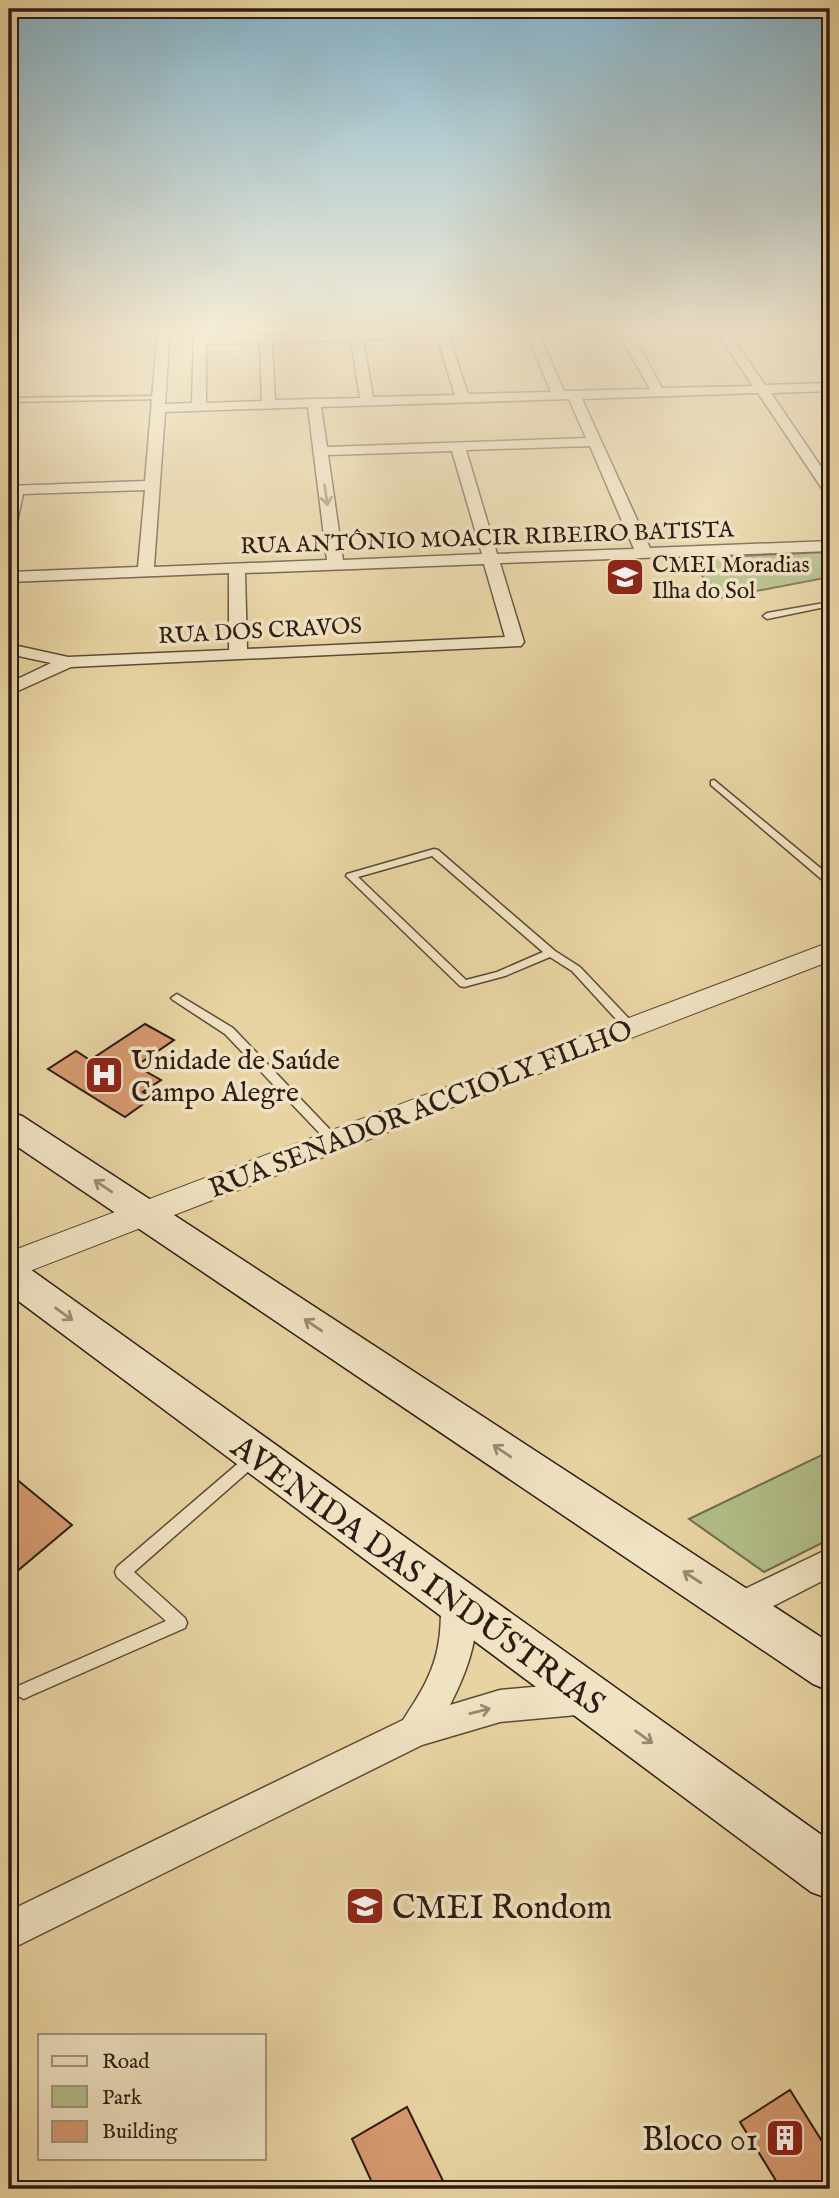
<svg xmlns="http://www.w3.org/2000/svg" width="839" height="2198" viewBox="0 0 839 2198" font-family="'IM FELL English',serif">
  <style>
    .green { fill: #b2bd88; stroke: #706c4e; stroke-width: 2 }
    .building { fill: #d69970; stroke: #2d1c13; stroke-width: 2 }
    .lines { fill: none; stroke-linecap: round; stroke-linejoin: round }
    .service-casing { stroke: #5c4a37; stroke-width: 3 }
    .minor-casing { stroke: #5c4a37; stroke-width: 3 }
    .tertiary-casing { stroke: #5c4a37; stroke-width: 2 }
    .secondary-casing { stroke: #2d1c13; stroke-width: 3 }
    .service { fill: #f0e3c3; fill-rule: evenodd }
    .minor { fill: #f0e3c3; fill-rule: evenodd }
    .tertiary { fill: #f0e3c3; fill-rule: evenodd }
    .secondary { fill: #f0e3c3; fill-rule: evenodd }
    .oneway { stroke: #988974 }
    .labels { text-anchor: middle; stroke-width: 7; stroke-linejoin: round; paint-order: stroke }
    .far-street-label { font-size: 23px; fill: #2d1c13; stroke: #f0e3c3 }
    .far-poi-label { font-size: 23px; fill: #2d1c13; stroke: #f0e3c3; text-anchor: start }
    .poi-label { font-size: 28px; fill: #2d1c13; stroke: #f0e3c3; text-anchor: start }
    .street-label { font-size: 28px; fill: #2d1c13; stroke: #f0e3c3 }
    .near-street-label { font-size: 33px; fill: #2d1c13; stroke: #f0e3c3 }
    .near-poi-label { font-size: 33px; fill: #2d1c13; stroke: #f0e3c3; text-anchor: start }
  </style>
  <rect width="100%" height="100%" fill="#e8d4a2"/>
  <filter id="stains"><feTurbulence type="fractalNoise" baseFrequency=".00286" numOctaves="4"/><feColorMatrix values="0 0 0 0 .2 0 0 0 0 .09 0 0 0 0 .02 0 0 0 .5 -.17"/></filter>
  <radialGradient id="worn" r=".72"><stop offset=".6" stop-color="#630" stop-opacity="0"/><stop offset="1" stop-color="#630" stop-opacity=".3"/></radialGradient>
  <g class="green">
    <path d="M830 552V577L714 599 693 558Z"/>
    <path d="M830 1451V1539L764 1572 689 1519Z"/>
  </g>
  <g class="building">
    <path d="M145 1024 174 1040 136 1066 161 1080 143 1092 153 1097 125 1117 48 1069 76 1051 90 1060Z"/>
    <path d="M9 1473 72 1525 9 1578Z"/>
    <path d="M790 2090 830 2154V2189H781L740 2122Z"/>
    <path d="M407 2107 447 2189H375L352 2139Z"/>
  </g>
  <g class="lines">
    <g class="service-casing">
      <g id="service">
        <path d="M159 396 161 397V399L9 402V398Z"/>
        <path d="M830 602V606L767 619 763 616 767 613Z"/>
        <path d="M714 780 830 876V884L826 883 711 785V781Z"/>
        <path d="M434 849 438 850 555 951 580 967 634 1024 636 1027 634 1030H626L572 971 550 957 505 976 464 987 460 986 346 876 347 874ZM432 856 543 952 497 972 466 980 358 877Z"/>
        <path d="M177 994 233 1028 338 1138 340 1141 338 1144H330L225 1034 173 1000 171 998Z"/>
        <path d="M254 1452 259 1454 262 1458 259 1462 134 1572 185 1618 187 1623 185 1628 30 1696 24 1699 18 1696 15 1691 18 1686 166 1621 117 1577 115 1572 117 1567 249 1454Z"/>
      </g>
    </g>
    <g class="minor-casing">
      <g id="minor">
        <path d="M158 328H170L165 404 192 403 194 328H206V337L435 330 434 328H629L662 388 753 386 714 328H726L765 385 830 383V391L771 393 830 480V494L825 493 758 393 582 399 650 548 830 541V551L500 563 524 642 521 646 71 667 9 695V683L51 663 9 654V644L68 657 229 650V573L9 582V572L138 567 145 490 23 494 17 523 9 528V486L145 481ZM618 332 650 389 564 391 539 334ZM527 335 551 392 468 394 449 337ZM437 337 455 395 373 397 363 340ZM351 340 360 398 275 400 272 342ZM260 343 262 401 206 403V344ZM569 399 586 438 327 447 321 407ZM308 407 327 560 154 567 165 412ZM590 446 634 549 497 554 466 450ZM452 451 482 554 343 560 328 455ZM484 564 505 637 247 649 245 573Z"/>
        <path d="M809 328H821L830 338V350L826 349Z"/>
        <path d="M830 1548V1577L750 1618 738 1622 726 1618 722 1608 726 1598Z"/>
        <path d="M458 1587 470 1591C486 1625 466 1674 450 1705L500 1690 588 1682 600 1687 605 1698 600 1709 588 1714 500 1722 422 1745 9 1950V1911L403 1720C420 1694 435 1671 439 1640 442 1623 439 1606 446 1591Z"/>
      </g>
    </g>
    <g class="tertiary-casing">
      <path id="tertiary" d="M830 942V961L9 1279V1252Z"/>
    </g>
    <g class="secondary-casing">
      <g id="secondary">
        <path d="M9 1112 22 1116 830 1643V1691L813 1684 9 1141Z"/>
        <path d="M9 1260 23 1264 830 1841V1899L811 1892 9 1294Z"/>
      </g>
    </g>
    <use href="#service" class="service"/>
    <use href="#minor" class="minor"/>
    <use href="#tertiary" class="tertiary"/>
    <use href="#secondary" class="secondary"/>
  </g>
  <defs><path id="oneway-shaft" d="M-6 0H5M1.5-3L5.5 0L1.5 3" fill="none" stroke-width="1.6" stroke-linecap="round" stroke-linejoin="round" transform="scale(1.75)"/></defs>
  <g class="oneway">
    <use href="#oneway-shaft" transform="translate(326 495) rotate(82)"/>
    <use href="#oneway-shaft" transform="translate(103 1186) rotate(-146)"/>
    <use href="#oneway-shaft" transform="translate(64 1314) rotate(36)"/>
    <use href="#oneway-shaft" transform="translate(313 1325) rotate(-146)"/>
    <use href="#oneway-shaft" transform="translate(502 1451) rotate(-146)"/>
    <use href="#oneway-shaft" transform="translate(692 1577) rotate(-147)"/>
    <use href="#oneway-shaft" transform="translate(480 1711) rotate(-14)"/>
    <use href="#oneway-shaft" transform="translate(644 1737) rotate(36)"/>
  </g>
  <linearGradient id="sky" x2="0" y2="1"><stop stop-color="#87b6ce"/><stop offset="0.52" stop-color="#f5ecd5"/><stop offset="1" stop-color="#f5ecd5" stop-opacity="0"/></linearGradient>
  <rect width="839" height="635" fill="url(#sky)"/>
  <defs>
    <g id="school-square" transform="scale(2.0125)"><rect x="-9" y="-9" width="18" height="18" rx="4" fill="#8f2418" stroke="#f0e3c3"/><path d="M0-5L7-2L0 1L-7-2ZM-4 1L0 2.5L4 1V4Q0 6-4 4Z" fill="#fff"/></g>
    <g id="hospital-square" transform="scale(2.0125)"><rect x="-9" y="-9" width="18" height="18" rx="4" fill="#8f2418" stroke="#f0e3c3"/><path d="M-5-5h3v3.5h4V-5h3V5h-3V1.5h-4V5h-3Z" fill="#fff"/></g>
    <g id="building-square" transform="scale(2.0125)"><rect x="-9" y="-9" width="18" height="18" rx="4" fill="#8f2418" stroke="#f0e3c3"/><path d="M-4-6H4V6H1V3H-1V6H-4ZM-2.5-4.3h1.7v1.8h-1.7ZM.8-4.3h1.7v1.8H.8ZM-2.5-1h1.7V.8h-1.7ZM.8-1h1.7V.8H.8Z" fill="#fff"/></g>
  </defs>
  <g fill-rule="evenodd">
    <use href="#school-square" x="625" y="577"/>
    <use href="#hospital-square" x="104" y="1075"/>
    <use href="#school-square" x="365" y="1906"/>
    <use href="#building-square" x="785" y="2138"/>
  </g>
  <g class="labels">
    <g class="far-street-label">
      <text transform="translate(487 537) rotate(-2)" y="8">RUA ANTÔNIO MOACIR RIBEIRO BATISTA</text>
      <text transform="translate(260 630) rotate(-3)" y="8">RUA DOS CRAVOS</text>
    </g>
    <g class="far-poi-label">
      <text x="652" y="572">CMEI Moradias<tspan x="652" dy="26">Ilha do Sol</tspan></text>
    </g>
    <g class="poi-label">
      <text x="131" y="1069">Unidade de Saúde<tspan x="131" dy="32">Campo Alegre</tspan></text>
    </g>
    <g class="street-label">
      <text transform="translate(420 1108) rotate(-21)" y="10">RUA SENADOR ACCIOLY FILHO</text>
    </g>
    <g class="near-street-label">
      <text transform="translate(419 1574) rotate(36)" y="12">AVENIDA DAS INDÚSTRIAS</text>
    </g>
    <g class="near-poi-label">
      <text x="392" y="1918">CMEI Rondom</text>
      <text x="758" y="2150" text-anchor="end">Bloco 01</text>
    </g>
  </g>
  <rect width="839" height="2198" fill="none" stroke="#e8d4a2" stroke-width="35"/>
  <rect x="10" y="10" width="818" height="2177" fill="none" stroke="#2d1c13" stroke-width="3.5"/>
  <rect x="18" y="18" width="804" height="2163" fill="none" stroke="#2d1c13" stroke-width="2"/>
  <rect x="38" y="2034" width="228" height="126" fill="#f0e3c3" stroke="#a2937d" stroke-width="2"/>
  <rect x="52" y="2056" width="35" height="10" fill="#f0e3c3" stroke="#a2937d" stroke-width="2"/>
  <text x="102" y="2068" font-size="21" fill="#2d1c13">Road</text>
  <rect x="52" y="2086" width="35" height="21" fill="#b2bd88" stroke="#a2937d" stroke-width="2"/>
  <text x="102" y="2104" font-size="21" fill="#2d1c13">Park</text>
  <rect x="52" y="2121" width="35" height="21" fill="#d69970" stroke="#a2937d" stroke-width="2"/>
  <text x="102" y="2138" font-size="21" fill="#2d1c13">Building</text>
  <rect width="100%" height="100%" filter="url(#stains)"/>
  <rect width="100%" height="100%" fill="url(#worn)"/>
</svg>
